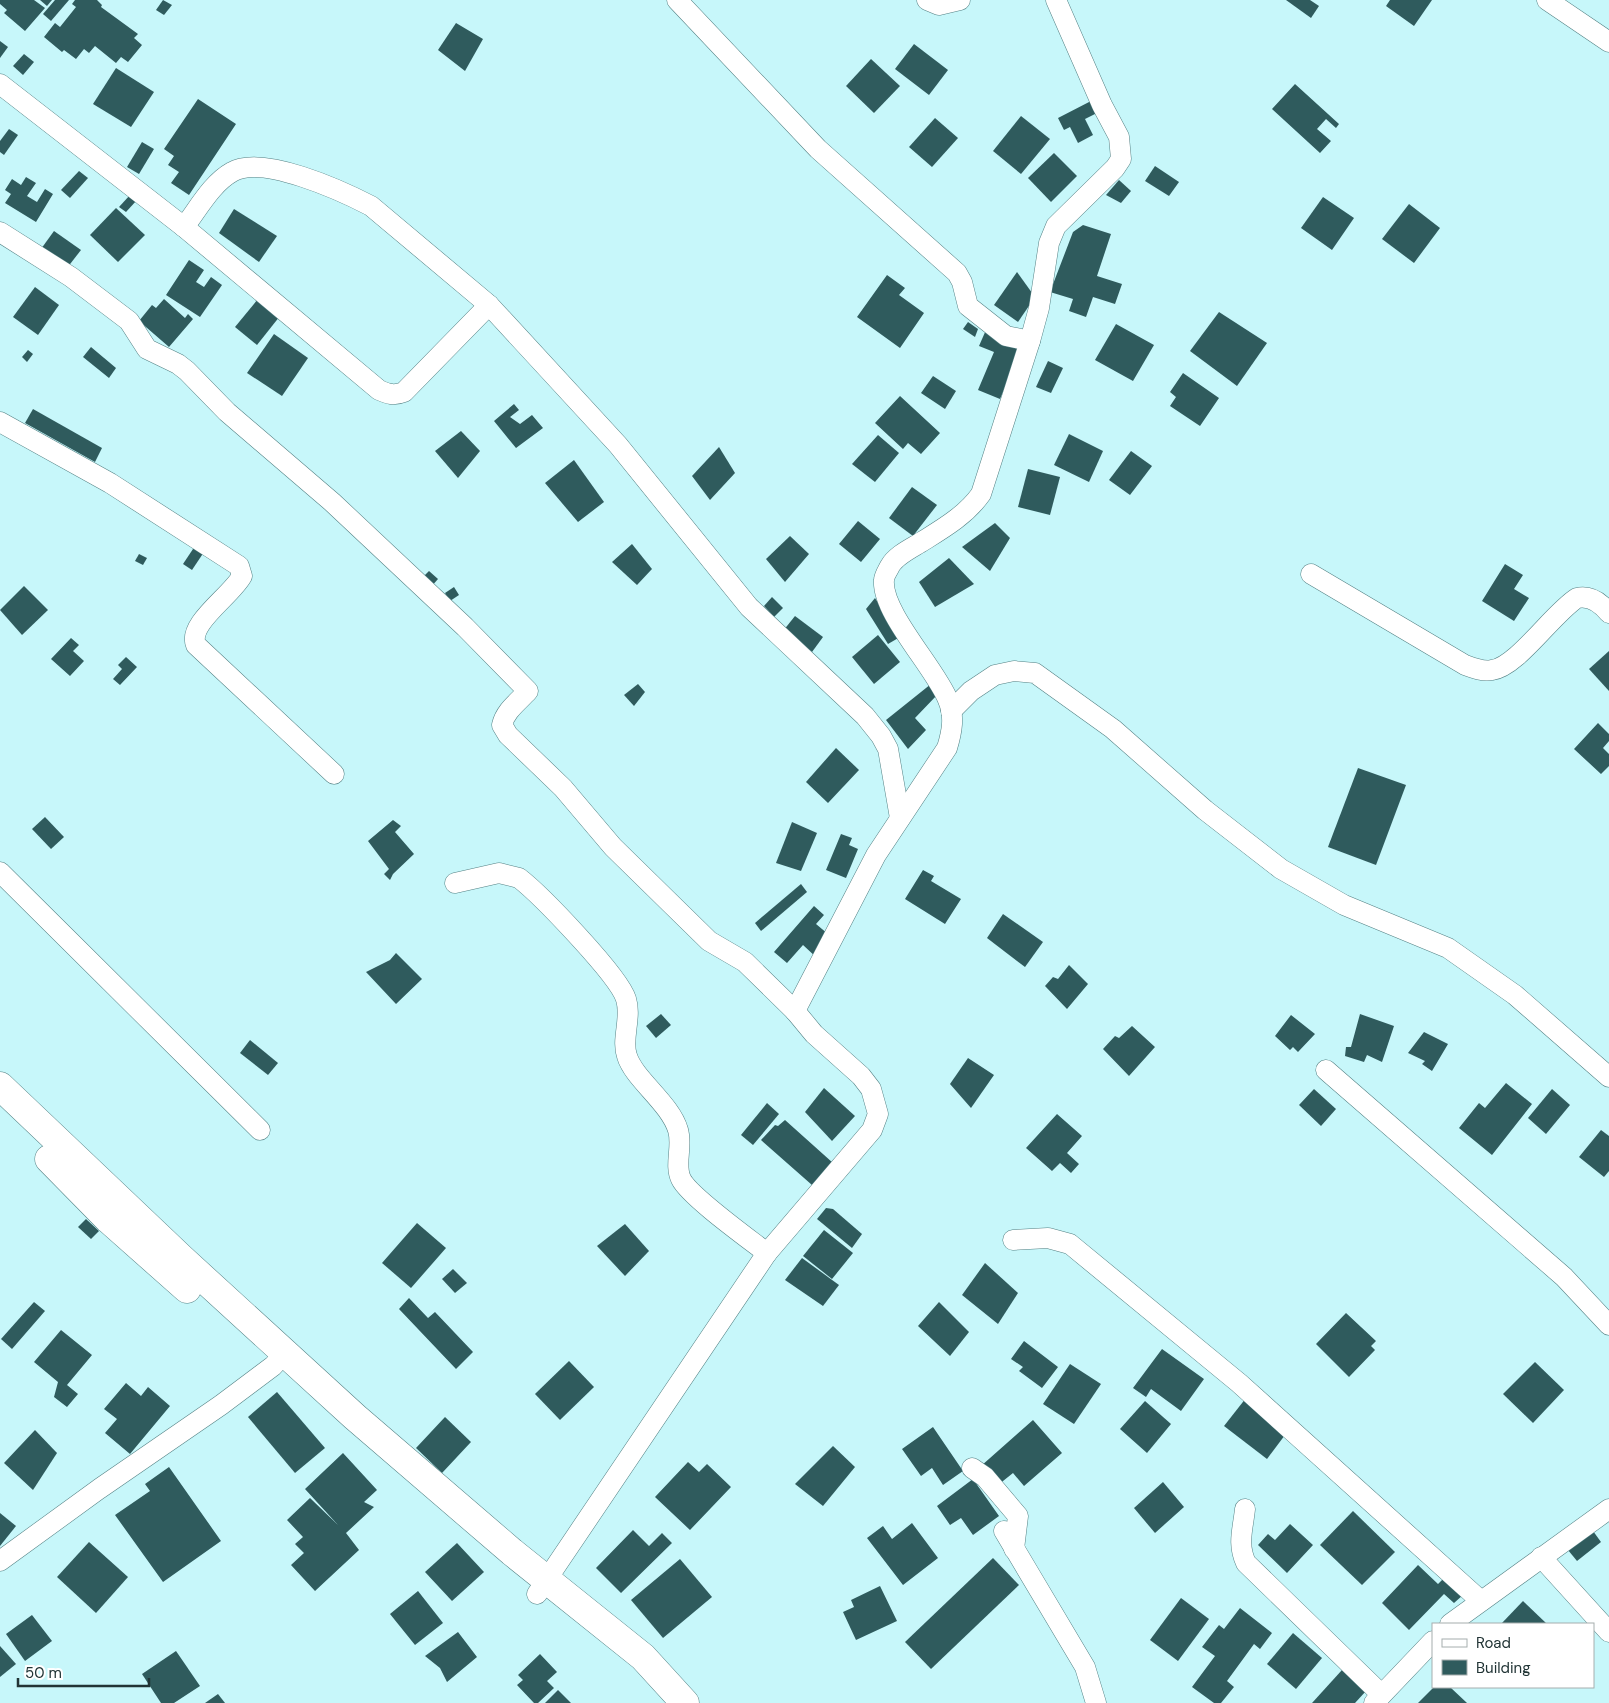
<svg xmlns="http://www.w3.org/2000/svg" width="1609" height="1703" viewBox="0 0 1609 1703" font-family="'DM Sans',sans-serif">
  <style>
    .building { fill: #2f5b5d }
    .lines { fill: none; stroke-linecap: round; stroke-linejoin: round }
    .minor-casing { stroke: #548184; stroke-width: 21 }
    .secondary-casing { stroke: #548184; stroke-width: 29 }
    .minor { stroke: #fff; stroke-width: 20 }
    .secondary { stroke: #fff; stroke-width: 28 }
  </style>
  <rect width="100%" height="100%" fill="#c7f7fa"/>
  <g class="building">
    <path d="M0 0H34L45 8 25 31 4 13 7 10 0 4Z"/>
    <path d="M40 0H52L47 6Z"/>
    <path d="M55 0H69L51 21 43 14Z"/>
    <path d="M75 0H97L102 5 101 7 138 34 134 38 142 45 128 62 121 57 116 63 95 46 89 53 84 49 76 59 64 50 62 52 44 37 55 23 60 27 76 7 72 4Z"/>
    <path d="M163 0 172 5 164 15 156 10Z"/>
    <path d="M1286 0H1310L1319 6 1311 18Z"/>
    <path d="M1390 0H1432L1414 26 1386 6Z"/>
    <path d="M456 23 483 39 465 71 438 50Z"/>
    <path d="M0 41 8 47 0 58Z"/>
    <path d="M914 44 948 70 929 95 895 69Z"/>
    <path d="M24 54 34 62 23 75 13 66Z"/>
    <path d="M871 59 900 86 874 113 846 86Z"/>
    <path d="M116 68 154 92 131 127 93 104Z"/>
    <path d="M1295 84 1339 124 1336 128 1326 119 1317 129 1331 141 1320 153 1272 109Z"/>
    <path d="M198 99 236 124 189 195 171 183 179 172 168 165 174 156 164 149Z"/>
    <path d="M1091 101 1097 113 1085 119 1093 135 1078 143 1070 127 1064 130 1058 118Z"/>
    <path d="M1021 116 1050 139 1021 174 993 151Z"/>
    <path d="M935 118 958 138 932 167 909 147Z"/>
    <path d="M9 129 18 135 4 155 0 152V141Z"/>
    <path d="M142 142 154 149 139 174 127 167Z"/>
    <path d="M1054 153 1077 176 1051 202 1028 178Z"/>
    <path d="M1155 166 1179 182 1169 196 1145 181Z"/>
    <path d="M79 171 88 178 70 198 61 190Z"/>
    <path d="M26 177 36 183 27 196 37 202 45 189 53 194 36 222 5 203 11 194 5 190 12 179 21 185Z"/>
    <path d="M1119 180 1131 191 1121 203 1106 195Z"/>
    <path d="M130 195 137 200 126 212 119 207Z"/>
    <path d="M1323 197 1354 218 1332 250 1301 228Z"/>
    <path d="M1409 204 1440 228 1414 263 1382 239Z"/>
    <path d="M116 208 145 235 118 262 90 235Z"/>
    <path d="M234 209 277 236 259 262 219 233Z"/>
    <path d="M1083 225 1111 234 1097 276 1122 284 1115 304 1093 297 1086 317 1069 311 1073 299 1050 292 1073 232Z"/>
    <path d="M54 231 81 250 67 268 41 249Z"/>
    <path d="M189 260 204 270 196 282 204 287 211 277 222 285 200 317 166 295Z"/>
    <path d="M1017 272 1035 297 1018 322 994 305Z"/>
    <path d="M887 275 905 288 899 295 924 313 900 348 857 317Z"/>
    <path d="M35 287 59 305 38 335 13 317Z"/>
    <path d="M164 299 185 318 188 314 193 319 169 347 139 321 152 305 156 308Z"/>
    <path d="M258 299 280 316 257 345 235 327Z"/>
    <path d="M1219 312 1267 343 1237 386 1190 351Z"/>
    <path d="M968 322 978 329 975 337 963 329Z"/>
    <path d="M1116 324 1154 345 1133 381 1095 360Z"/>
    <path d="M986 330 1023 346 1000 399 978 390 994 352 979 346Z"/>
    <path d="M274 334 308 358 282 396 247 373Z"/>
    <path d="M91 347 116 368 109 378 83 357Z"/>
    <path d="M28 350 33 354 27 362 22 357Z"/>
    <path d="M1048 361 1063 368 1051 393 1036 387Z"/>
    <path d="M1183 373 1219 398 1200 426 1170 406 1176 397 1170 392Z"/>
    <path d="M933 376 956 391 945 409 921 393Z"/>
    <path d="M900 396 940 433 921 454 908 443 903 449 875 423Z"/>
    <path d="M514 404 519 410 510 417 520 424 532 415 543 428 516 448 494 421Z"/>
    <path d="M33 409 102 448 95 462 25 423Z"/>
    <path d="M461 431 480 451 458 478 435 451Z"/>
    <path d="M1069 434 1103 451 1089 482 1054 465Z"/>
    <path d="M878 435 899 453 875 482 852 464Z"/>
    <path d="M719 447 735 473 710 500 692 476Z"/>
    <path d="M1131 451 1152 466 1130 495 1109 480Z"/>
    <path d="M574 460 604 502 578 522 545 483Z"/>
    <path d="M1028 469 1060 477 1050 515 1018 507Z"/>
    <path d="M912 487 937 505 913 536 889 518Z"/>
    <path d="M858 521 880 539 861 562 839 544Z"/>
    <path d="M995 523 1010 538 990 571 962 547Z"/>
    <path d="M790 536 809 554 785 582 766 559Z"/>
    <path d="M197 543 206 549 192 570 183 564Z"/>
    <path d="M632 544 652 569 637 585 612 562Z"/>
    <path d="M139 554 147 558 143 565 135 561Z"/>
    <path d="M949 558 974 584 935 607 919 582Z"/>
    <path d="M1505 564 1523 575 1514 589 1529 598 1514 621 1482 601Z"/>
    <path d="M429 571 438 579 431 587 422 578Z"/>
    <path d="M24 586 48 610 22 635 0 610Z"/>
    <path d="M454 587 459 595 450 601 445 593Z"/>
    <path d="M772 597 783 608 774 617 764 606Z"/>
    <path d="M875 598 900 637 888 644 866 609Z"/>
    <path d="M795 616 823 637 812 652 783 631Z"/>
    <path d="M878 635 900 662 874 684 852 657Z"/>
    <path d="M71 638 79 645 73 651 84 661 70 676 51 659Z"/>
    <path d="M1609 651V691L1589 669Z"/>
    <path d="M126 657 137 667 120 685 113 679 122 669 118 665Z"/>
    <path d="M936 680 938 694 915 718 926 730 908 749 886 720Z"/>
    <path d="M638 684 645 692 634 706 624 695Z"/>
    <path d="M1598 723 1609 734V741L1603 748 1609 754V766L1601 774 1574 749Z"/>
    <path d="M836 748 859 770 828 803 806 782Z"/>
    <path d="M1358 768 1406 785 1376 865 1328 847Z"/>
    <path d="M45 817 64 837 51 849 32 829Z"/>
    <path d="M393 820 401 826 395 832 414 854 393 874 390 880 384 874 389 869 368 841Z"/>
    <path d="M792 822 817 833 801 871 776 863Z"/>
    <path d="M841 834 852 838 849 845 858 849 846 878 826 870Z"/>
    <path d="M923 870 934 876 931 881 961 899 945 924 905 899Z"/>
    <path d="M801 884 807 892 761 931 755 923Z"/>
    <path d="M814 906 824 915 816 924 828 934 817 958 803 945 787 963 774 952Z"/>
    <path d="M1003 914 1043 942 1025 967 987 938Z"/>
    <path d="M396 953 422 979 396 1004 366 972 390 960Z"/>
    <path d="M1069 965 1088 984 1067 1009 1045 986 1053 977 1058 979Z"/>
    <path d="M661 1014 671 1025 656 1038 646 1026Z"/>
    <path d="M1360 1014 1394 1026 1382 1062 1367 1055 1364 1062 1345 1056 1346 1047H1351Z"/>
    <path d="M1291 1015 1315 1034 1298 1052 1293 1047 1290 1050 1275 1036Z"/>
    <path d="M1132 1026 1155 1047 1129 1076 1103 1049 1115 1036 1119 1038Z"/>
    <path d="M1424 1032 1448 1044 1432 1071 1422 1064 1425 1061 1408 1053Z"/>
    <path d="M250 1040 278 1063 268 1075 240 1053Z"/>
    <path d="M968 1058 994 1075 971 1108 950 1084Z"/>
    <path d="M1506 1083 1532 1104 1492 1155 1459 1128 1479 1103 1485 1108Z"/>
    <path d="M824 1088 855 1116 832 1141 805 1112Z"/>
    <path d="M1314 1089 1336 1109 1321 1126 1299 1105Z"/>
    <path d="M1552 1089 1570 1105 1546 1134 1528 1118Z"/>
    <path d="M767 1103 779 1114 753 1145 741 1135Z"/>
    <path d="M1057 1114 1082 1136 1067 1153 1079 1164 1071 1173 1060 1163 1052 1171 1026 1148Z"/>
    <path d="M785 1120 833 1163 812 1185 761 1140 775 1125 778 1126Z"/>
    <path d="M1601 1130 1609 1136V1171L1604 1177 1579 1157Z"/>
    <path d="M826 1208 833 1209 862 1234 852 1248 817 1219Z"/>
    <path d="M86 1219 99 1231 91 1239 78 1227Z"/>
    <path d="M417 1223 446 1248 411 1288 382 1263Z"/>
    <path d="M625 1224 649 1251 625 1276 597 1246Z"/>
    <path d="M824 1230 853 1253 832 1279 803 1256Z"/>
    <path d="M802 1258 839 1285 823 1306 785 1280Z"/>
    <path d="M985 1263 1018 1293 998 1324 962 1295Z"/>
    <path d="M453 1269 467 1283 455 1293 442 1279Z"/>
    <path d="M409 1298 428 1318 435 1312 473 1352 456 1369 399 1309Z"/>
    <path d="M34 1302 45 1311 12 1349 1 1339Z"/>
    <path d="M939 1302 969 1332 950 1356 918 1326Z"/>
    <path d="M1346 1313 1376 1341 1371 1346 1375 1350 1349 1377 1316 1344Z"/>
    <path d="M61 1330 92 1355 67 1385 78 1394 67 1407 54 1397 58 1382 34 1362Z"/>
    <path d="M1024 1341 1058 1367 1042 1388 1019 1371 1023 1367 1011 1359Z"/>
    <path d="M1162 1349 1204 1379 1181 1411 1151 1389 1146 1397 1133 1388Z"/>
    <path d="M569 1361 594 1387 560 1420 535 1394Z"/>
    <path d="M1535 1362 1564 1390 1533 1423 1503 1394Z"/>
    <path d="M1070 1364 1101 1384 1074 1424 1043 1404Z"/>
    <path d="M126 1383 141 1396 148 1387 170 1406 130 1454 105 1433 117 1419 104 1409Z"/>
    <path d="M277 1392 325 1448 295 1473 248 1417Z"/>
    <path d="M1246 1398 1288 1431 1267 1459 1224 1426Z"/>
    <path d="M1145 1401 1171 1424 1147 1453 1120 1429Z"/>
    <path d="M445 1417 471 1442 442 1473 416 1448Z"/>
    <path d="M1033 1420 1062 1453 1024 1486 1013 1473 998 1485 981 1466Z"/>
    <path d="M933 1427 963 1471 943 1485 932 1468 921 1476 902 1449Z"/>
    <path d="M35 1430 57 1453 33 1490 4 1463Z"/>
    <path d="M833 1446 855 1467 823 1506 795 1484Z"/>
    <path d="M343 1453 377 1490 364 1502 374 1507 346 1533 359 1550 315 1591 291 1565 304 1553 295 1544 303 1537 287 1520 310 1498 338 1525 305 1489Z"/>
    <path d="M688 1462 699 1472 707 1464 731 1487 690 1530 655 1497Z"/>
    <path d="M169 1467 221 1541 163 1582 115 1515 150 1491 145 1484Z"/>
    <path d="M973 1479 999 1516 973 1535 961 1518 950 1525 937 1506Z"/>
    <path d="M1163 1482 1184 1507 1155 1533 1134 1508Z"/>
    <path d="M1353 1511 1395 1552 1362 1585 1320 1545Z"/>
    <path d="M0 1513 16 1526 0 1546Z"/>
    <path d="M912 1523 938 1558 903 1585 867 1538 883 1526 892 1539Z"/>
    <path d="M1290 1524 1313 1545 1287 1573 1258 1545 1268 1534 1275 1540Z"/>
    <path d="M633 1530 649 1546 662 1533 672 1543 621 1593 596 1568Z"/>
    <path d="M1593 1531 1601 1542 1577 1561 1568 1550Z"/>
    <path d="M89 1542 128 1577 96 1613 57 1577Z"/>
    <path d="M457 1543 484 1572 452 1601 425 1572Z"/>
    <path d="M993 1558 1019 1585 931 1669 905 1642Z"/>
    <path d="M680 1559 712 1597 663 1638 631 1600Z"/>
    <path d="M1418 1565 1438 1584 1445 1577 1463 1595 1454 1603 1444 1594 1409 1630 1382 1603Z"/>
    <path d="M880 1586 897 1621 856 1640 843 1612 854 1607 851 1600Z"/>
    <path d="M418 1591 443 1623 415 1645 390 1614Z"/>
    <path d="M1181 1598 1209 1619 1178 1661 1150 1640Z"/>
    <path d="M1523 1601 1547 1624H1501Z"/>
    <path d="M1240 1608 1272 1633 1260 1649 1254 1644 1227 1681 1234 1687 1221 1703H1214L1192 1687 1215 1656 1202 1647 1219 1625 1224 1629Z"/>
    <path d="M32 1615 52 1641 25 1661 6 1634Z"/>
    <path d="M458 1632 477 1657 447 1682 440 1668 425 1656Z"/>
    <path d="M1293 1633 1322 1658 1296 1689 1267 1664Z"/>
    <path d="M0 1646 16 1664 0 1677Z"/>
    <path d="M176 1651 200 1686 174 1703H161L142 1674Z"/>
    <path d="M540 1654 557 1672 547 1681 554 1688 538 1703H534L517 1685 523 1680 518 1675Z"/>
    <path d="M1342 1670 1366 1691 1355 1703H1312Z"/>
    <path d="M1434 1687H1450L1467 1703H1418Z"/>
    <path d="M558 1690 571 1703H545Z"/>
    <path d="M218 1694 225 1703H205Z"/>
  </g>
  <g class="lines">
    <g class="minor-casing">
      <g id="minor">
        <path d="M677 0 818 149 957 273 962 282 968 306 1006 336 1030 341"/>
        <path d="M927 0 939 5 960 0"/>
        <path d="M1547 0 1609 42"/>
        <path d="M0 84 184 227C198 209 212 183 232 172 262 154 342 191 371 206L489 305 618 445 749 607 865 716 881 736 888 749 900 818"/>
        <path d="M184 227 379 390C388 394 394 396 404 392L489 305"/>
        <path d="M0 232 71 277 129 321 147 349 178 364 187 371 227 412 332 502 465 627 528 691C518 702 505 711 502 725L508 735 563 788 613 847 709 941 745 962 795 1011"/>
        <path d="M0 422 110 483 239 566 242 576C231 596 187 624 196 645L334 774"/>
        <path d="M1311 574 1465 665C1473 668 1483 672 1492 670 1517 667 1553 613 1577 598 1591 595 1601 603 1609 613"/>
        <path d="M951 711 971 691 995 675 1014 671 1035 673 1113 729 1205 810 1281 869 1344 905 1448 948 1515 995 1609 1077"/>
        <path d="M0 872 260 1130"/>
        <path d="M455 883 499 873 519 878C541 895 619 976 626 999 632 1018 621 1039 627 1056 634 1079 670 1103 678 1130 683 1146 674 1165 681 1179 689 1196 749 1239 767 1253"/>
        <path d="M1326 1070 1564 1277 1609 1325"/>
        <path d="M1013 1240 1048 1238 1070 1244 1239 1383 1481 1601"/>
        <path d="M972 1468 985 1477 1018 1516 1014 1549"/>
        <path d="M1245 1509C1243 1529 1237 1544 1246 1563L1381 1694"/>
        <path d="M1004 1531 1085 1667 1096 1703"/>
        <path d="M1541 1557 1609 1632"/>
        <path d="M0 1561 99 1489 221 1405 273 1366 285 1353"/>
        <path d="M537 1594 767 1253 872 1130 878 1114 871 1089 861 1076 814 1034 795 1011 876 855 947 748C952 732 955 716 948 700 936 669 881 612 884 580 884 576 888 570 890 566 896 555 912 548 923 541 944 528 966 515 981 494L1030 341 1039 308 1049 243 1056 226 1115 168 1121 159 1119 137 1102 105 1056 0"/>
        <path d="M1450 1624 1609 1509"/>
        <path d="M1374 1703 1433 1641"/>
      </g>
    </g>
    <g class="secondary-casing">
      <g id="secondary">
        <path d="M0 1086 181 1258 355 1417 512 1552 643 1657 685 1703"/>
        <path d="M49 1159 108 1219 187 1289"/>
      </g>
    </g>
    <use href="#minor" class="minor"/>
    <use href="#secondary" class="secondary"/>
  </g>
  <rect x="1432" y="1623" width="162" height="65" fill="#ffffff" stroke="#a6aeae"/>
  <rect x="1442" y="1639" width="25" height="8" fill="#ffffff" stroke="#a6aeae"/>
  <text x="1476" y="1648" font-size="15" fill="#213435">Road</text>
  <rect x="1442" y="1660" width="25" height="15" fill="#2f5b5d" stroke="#a6aeae"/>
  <text x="1476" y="1673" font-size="15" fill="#213435">Building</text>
  <path d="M18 1678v8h131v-8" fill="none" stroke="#213435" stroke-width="2.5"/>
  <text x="25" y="1678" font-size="15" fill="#213435" stroke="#ffffff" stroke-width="4" paint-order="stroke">50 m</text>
</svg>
